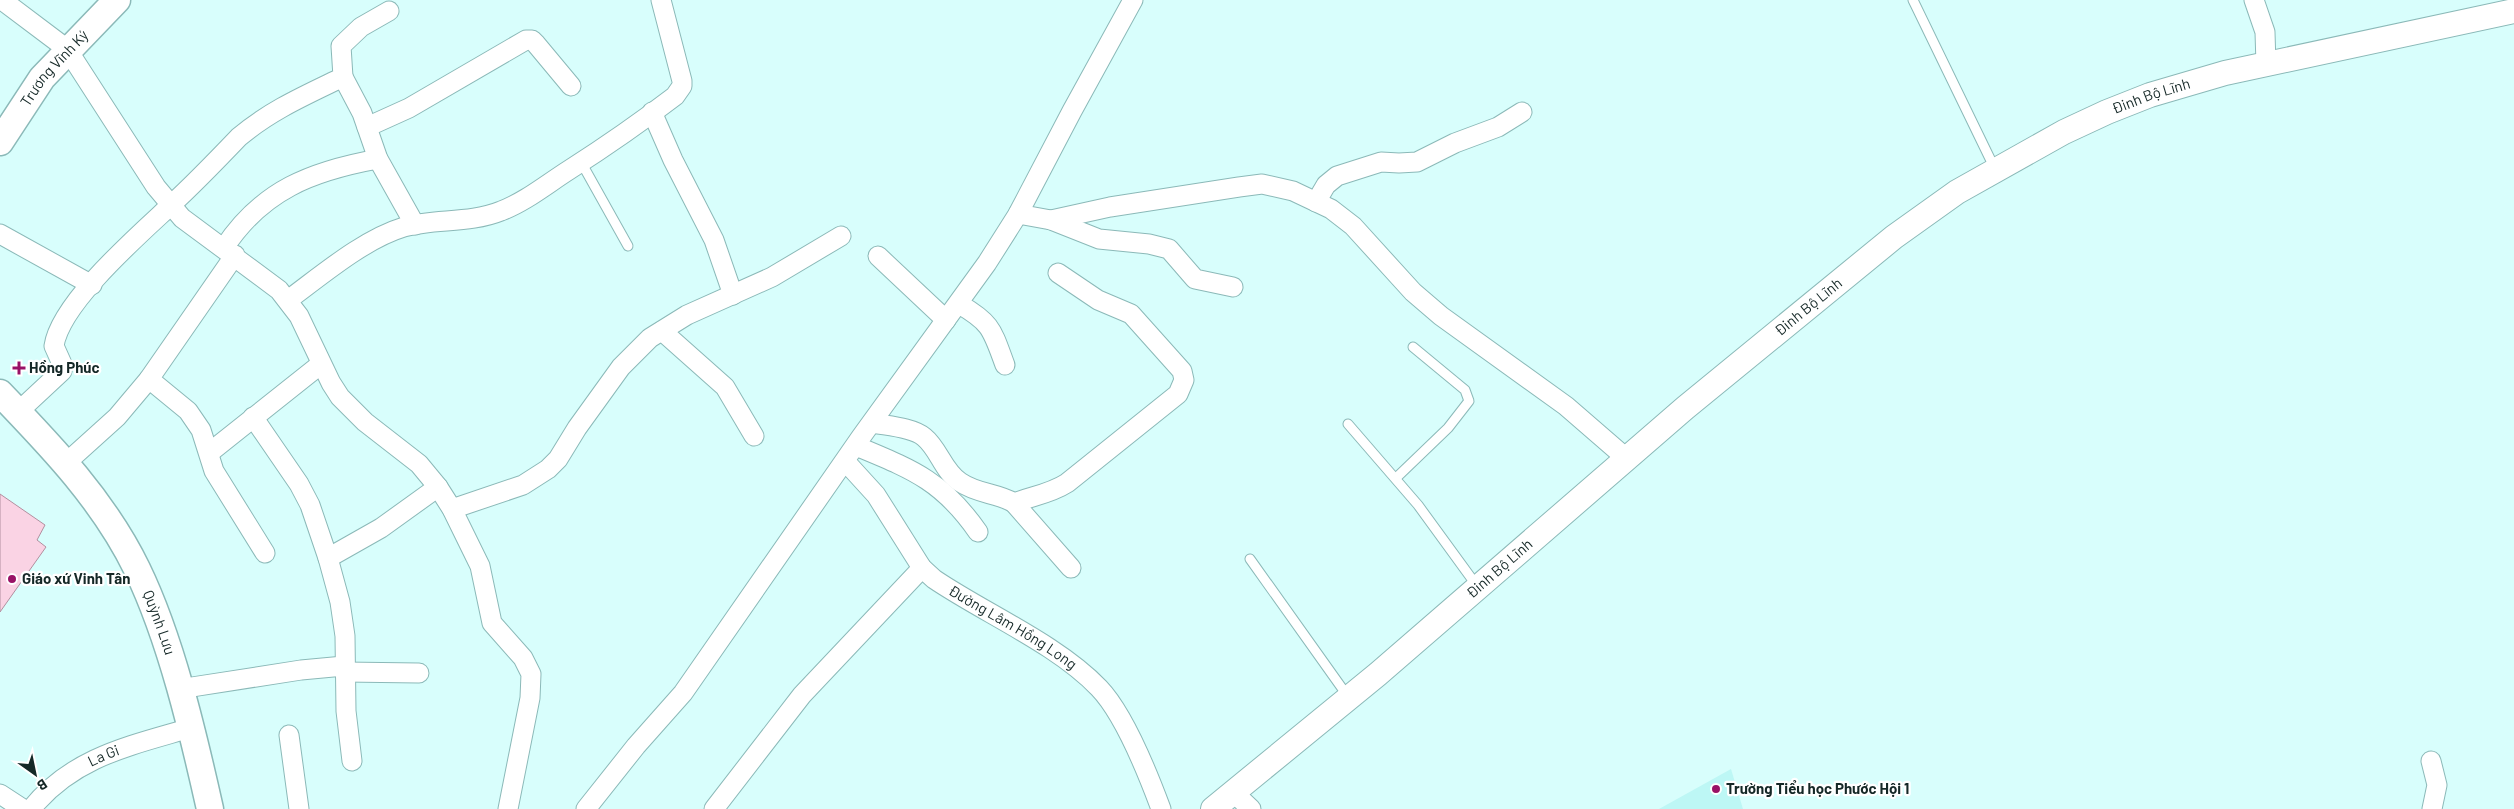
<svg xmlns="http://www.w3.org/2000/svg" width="2514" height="809" viewBox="0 0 2514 809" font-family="Barlow,sans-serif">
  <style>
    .built { fill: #bdf7f5 }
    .building { fill: #fad3e4; stroke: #b28f9f }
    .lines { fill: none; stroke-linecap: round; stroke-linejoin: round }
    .service-casing { stroke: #8bb9b8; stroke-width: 11 }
    .minor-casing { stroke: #8bb9b8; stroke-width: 21 }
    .tertiary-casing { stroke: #8bb9b8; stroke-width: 26 }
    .secondary-casing { stroke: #8bb9b8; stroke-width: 29 }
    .service { stroke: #fff; stroke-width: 9 }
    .minor { stroke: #fff; stroke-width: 19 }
    .tertiary { stroke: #fff; stroke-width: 24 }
    .secondary { stroke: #fff; stroke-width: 26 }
    .poi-dot { fill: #991266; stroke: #fff; stroke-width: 2 }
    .labels { text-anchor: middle; stroke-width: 4.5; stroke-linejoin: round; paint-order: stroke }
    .street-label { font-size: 15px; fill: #152827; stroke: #fff }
    .poi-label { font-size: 15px; font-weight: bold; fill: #152827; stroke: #fff; text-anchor: start }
  </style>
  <rect width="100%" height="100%" fill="#d8fefc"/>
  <path class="built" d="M1731 769 1743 809H1659Z"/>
  <path class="building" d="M0 494 45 525 37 540 46 547 0 612Z"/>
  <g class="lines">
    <g class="service-casing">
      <g id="service">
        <path d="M1913 0 1995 169"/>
        <path d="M581 162 628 246"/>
        <path d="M1348 424 1418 505 1477 586"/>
        <path d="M1396 478 1448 428 1469 401 1465 390 1413 347"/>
        <path d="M1250 559 1349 698"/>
      </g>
    </g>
    <g class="minor-casing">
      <g id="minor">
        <path d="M2 0 67 49 156 187 182 218 279 290 299 316 331 383 340 397 365 422 419 464 438 487 452 509 480 566 492 623 523 658 531 674 530 698 508 809"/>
        <path d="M2254 0 2265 32 2266 65"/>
        <path d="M343 77 362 113 378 159 415 225"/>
        <path d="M652 112 673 160 714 240 733 295"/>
        <path d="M367 127 409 108 526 40H532L536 44 571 86"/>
        <path d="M1316 202 1326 185 1337 176 1381 162 1399 163 1417 162 1455 143 1498 127 1522 112"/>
        <path d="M1018 214 1051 220 1099 239 1149 244 1169 249 1195 279 1233 287"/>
        <path d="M1051 220 1110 207 1239 187 1262 184 1293 191 1331 209 1353 226 1413 292 1441 316 1566 406 1626 458"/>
        <path d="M0 234 92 285"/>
        <path d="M224 248C262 190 312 171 378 159"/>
        <path d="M878 256 946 320"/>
        <path d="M288 300C322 275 364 239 404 227 435 218 469 224 501 211 525 202 547 184 569 170 605 147 641 122 675 96L682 86V81L661 0"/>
        <path d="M959 304C992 323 992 330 1005 365"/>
        <path d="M662 331 725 387 754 436"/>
        <path d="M149 379 188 411 201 430 214 471 265 553"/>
        <path d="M18 412 62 371 63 366 54 346C60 303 140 234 172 204 195 183 217 160 239 137 271 110 306 95 343 77L341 46 361 27 389 11"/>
        <path d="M253 417 299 484 310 505 328 558 340 602 345 636 346 711 352 761"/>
        <path d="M872 423C887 426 912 427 924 437 939 449 943 471 960 482 977 494 998 493 1014 503L1071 568"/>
        <path d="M856 446C911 469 942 480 978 532"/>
        <path d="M209 453 321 364"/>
        <path id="s1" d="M845 461 876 495 922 568 934 579C984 613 1057 644 1099 688 1125 715 1148 774 1161 809"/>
        <path d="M66 463 117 417 149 379 235 255"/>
        <path d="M1014 503C1032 496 1050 494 1067 483L1178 394 1184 380 1182 371 1131 314 1098 300 1058 273"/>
        <path d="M452 509 523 485 548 469 558 459 577 428 621 367 650 338 687 315 772 277 841 236"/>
        <path d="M328 558 381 528 438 487"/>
        <path d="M344 672 419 673"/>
        <path d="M179 689 301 670 344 666"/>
        <path d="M289 735 299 809"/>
        <path d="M2431 761 2437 785 2432 809"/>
        <path d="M1233 792 1251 809"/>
        <path d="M0 794 23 809"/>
        <path id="s2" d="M31 809C73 757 129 746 190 728"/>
        <path d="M586 809 636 746 683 693 861 437 987 263 1018 214 1072 111 1133 0"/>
        <path d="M714 809 802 695 922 568"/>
      </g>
    </g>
    <g class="tertiary-casing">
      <g id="tertiary">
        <path id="s3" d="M1213 809 1378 674 1685 408 1894 237 1957 192 2064 132 2107 112 2150 95 2225 73 2514 11"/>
      </g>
    </g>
    <g class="secondary-casing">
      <g id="secondary">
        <path id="s4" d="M0 142 42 78 117 0"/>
        <path id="s5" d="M0 393C52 447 104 501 137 569 171 639 193 733 210 809"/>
      </g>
    </g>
    <use href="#service" class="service"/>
    <use href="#minor" class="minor"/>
    <use href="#tertiary" class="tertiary"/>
    <use href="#secondary" class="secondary"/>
  </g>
  <g class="poi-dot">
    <path d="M16.5 360.5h5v5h5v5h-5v5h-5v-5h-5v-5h5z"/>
    <circle cx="12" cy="579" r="5"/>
    <circle cx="1716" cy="789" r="5"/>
  </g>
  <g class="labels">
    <g class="street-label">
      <text dy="5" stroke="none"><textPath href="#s4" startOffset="92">Trương Vĩnh Ký</textPath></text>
      <text dy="5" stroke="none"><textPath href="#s3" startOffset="1184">Đinh Bộ Lĩnh</textPath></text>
      <text dy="5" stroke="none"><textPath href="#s3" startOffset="779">Đinh Bộ Lĩnh</textPath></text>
      <text dy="5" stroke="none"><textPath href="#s3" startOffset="374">Đinh Bộ Lĩnh</textPath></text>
      <text dy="5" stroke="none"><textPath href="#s5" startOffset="282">Quỳnh Lưu</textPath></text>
      <text dy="5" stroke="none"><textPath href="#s1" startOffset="241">Đường Lâm Hồng Long</textPath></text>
      <text dy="5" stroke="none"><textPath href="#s2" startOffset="91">La Gi</textPath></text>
    </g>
    <g class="poi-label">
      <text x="29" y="373">Hồng Phúc</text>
      <text x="22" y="584">Giáo xứ Vinh Tân</text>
      <text x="1726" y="794">Trường Tiểu học Phước Hội 1</text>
    </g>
  </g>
  <g transform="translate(35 774) rotate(147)" stroke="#ffffff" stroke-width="4" paint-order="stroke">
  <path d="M0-4L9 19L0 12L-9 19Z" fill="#152827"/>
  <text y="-8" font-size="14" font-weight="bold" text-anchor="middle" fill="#152827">B</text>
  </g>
</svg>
